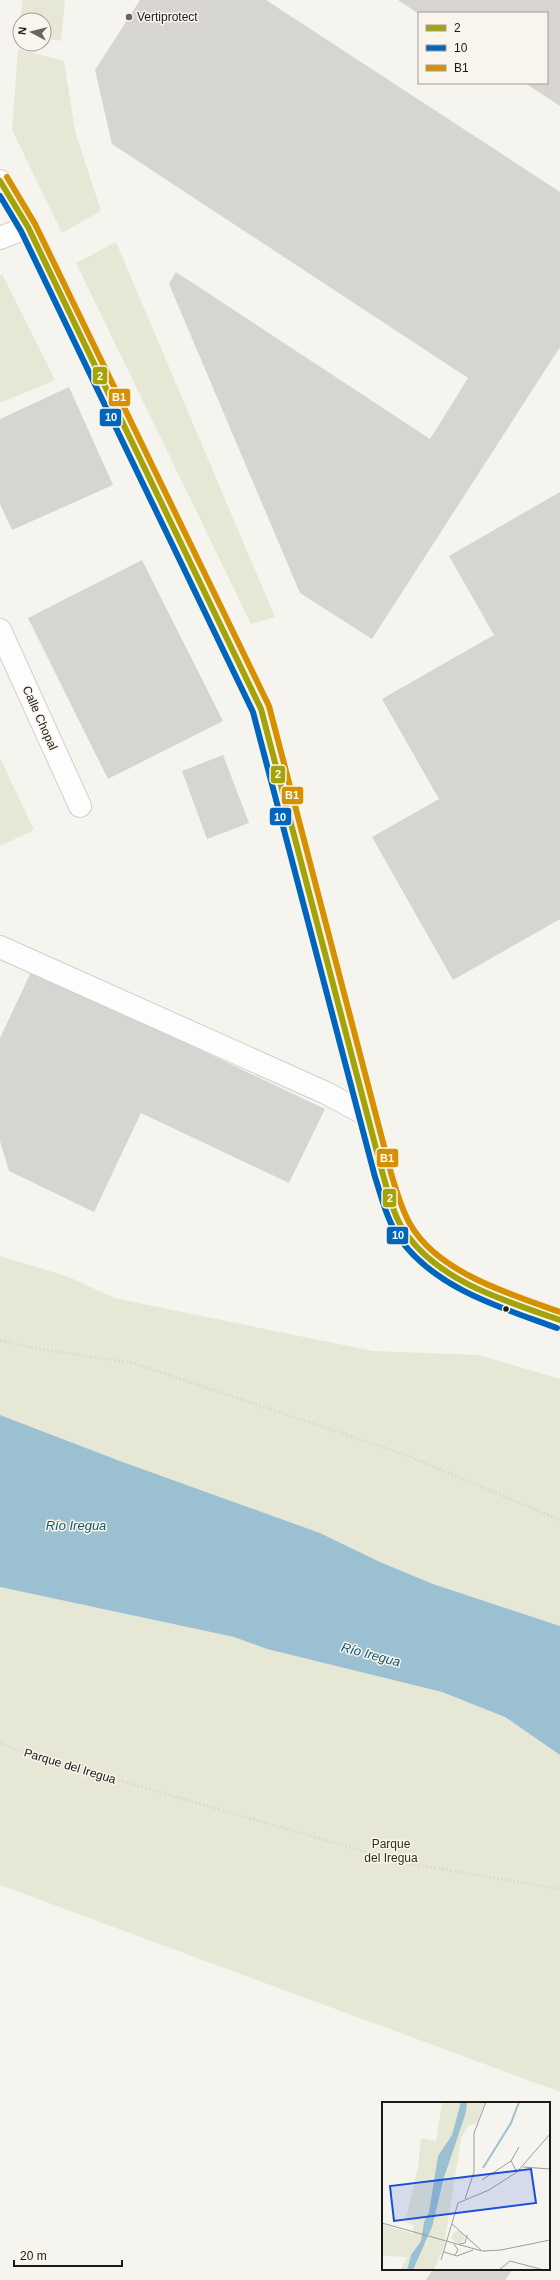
<svg xmlns="http://www.w3.org/2000/svg" width="560" height="2280" viewBox="0 0 560 2280" font-family="Helvetica,sans-serif">
  <style>
    .green { fill: #e6e8d5 }
    .water { fill: #9ac0d1 }
    .building { fill: #d6d5d1 }
    .lines { fill: none; stroke-linecap: round; stroke-linejoin: round }
    .minor-casing { stroke: #d2d0cc; stroke-width: 24 }
    .path { stroke: #dad9d7; stroke-width: 2.5; stroke-dasharray: 2 2; stroke-linecap: butt }
    .minor { stroke: #fefdfd; stroke-width: 22 }
    .bus-1-casing { stroke: #f9f5ec; stroke-width: 9 }
    .bus-2-casing { stroke: #f9f5ec; stroke-width: 9 }
    .bus-3-casing { stroke: #f9f5ec; stroke-width: 9 }
    .bus-1 { stroke: #a4a309; stroke-width: 6 }
    .bus-2 { stroke: #0065bd; stroke-width: 6 }
    .bus-3 { stroke: #d69103; stroke-width: 6 }
    .poi-dot { fill: #686663; stroke: #f9f5ec; stroke-width: 1.5 }
    .bus-dot { fill: #1c1a17; stroke: #f9f5ec; stroke-width: 1.5 }
    .labels { text-anchor: middle; stroke-width: 3; stroke-linejoin: round; paint-order: stroke }
    .poi-label { font-size: 12px; fill: #1c1a17; stroke: #f9f5ec; text-anchor: start }
    .street-label { font-size: 12px; fill: #1c1a17; stroke: #f9f5ec }
    .park-label { font-size: 12px; fill: #30340b; stroke: #f9f5ec }
    .water-label { font-size: 13px; font-style: italic; fill: #0e5873; stroke: #f9f5ec }
    .inset-river { fill: none; stroke: #9ac0d1; stroke-width: 2 }
    .inset-road { fill: none; stroke: #9f9d99; stroke-width: 1 }
    .view { fill: #1d4ed8; fill-opacity: 0.15; stroke: #1d4ed8; stroke-width: 2 }
    .inset-edge { fill: none; stroke: #1c1a17; stroke-width: 2 }
    .line-badge { stroke: #f9f5ec; stroke-width: 1.5 }
    .badge-label { font-size: 11px; text-anchor: middle; font-weight: bold; fill: #fff }
  </style>
  <rect width="100%" height="100%" fill="#f6f4ef"/>
  <g class="green">
    <path d="M23 0H65L61 41 44 38V20H20Z"/>
    <path d="M18 49 64 61 75 131 101 211 62 233 12 130Z"/>
    <path d="M116 242 275 617 251 624 76 263Z"/>
    <path d="M2 274 55 380 0 403V275Z"/>
    <path d="M0 758 34 830 0 846Z"/>
    <path d="M0 1256 69 1277 114 1298 373 1351 479 1355 560 1379V1626L433 1584 380 1562 320 1533 120 1461 0 1415Z"/>
    <path d="M0 1587 234 1637 267 1649 442 1692 505 1717 560 1755V2092L0 1885Z"/>
  </g>
  <path class="water" d="M0 1415 120 1461 320 1533 380 1562 433 1584 560 1626V1755L505 1717 442 1692 267 1649 234 1637 0 1587Z"/>
  <g class="building">
    <path d="M140 0H266L560 192V347L372 639 300 593 169 284 176 272 430 439 468 378 112 144 95 70Z"/>
    <path d="M398 0H560V106L525 83H547V13L419 14Z"/>
    <path d="M69 387 113 485 12 530 0 504V419Z"/>
    <path d="M560 492V919L453 980 372 837 439 799 382 699 494 635 449 556Z"/>
    <path d="M142 560 223 721 108 779 28 618Z"/>
    <path d="M223 755 249 823 207 839 182 771Z"/>
    <path d="M32 970 325 1109 289 1183 141 1113 94 1212 9 1171 0 1141V1038Z"/>
    <path d="M433 2269H513L505 2280H426Z"/>
  </g>
  <g class="lines">
    <g class="minor-casing">
      <g id="minor">
        <path d="M0 181 28 227 64 301 261 709 383 1175C389 1194 395 1218 407 1235 443 1283 506 1301 560 1320"/>
        <path d="M0 238 28 227"/>
        <path d="M0 630 80 806"/>
        <path d="M0 947 326 1093 367 1115"/>
      </g>
    </g>
    <g class="path">
      <path d="M0 1340 33 1348 133 1363 406 1455 560 1520"/>
      <path d="M0 1743 28 1754 401 1862 560 1889"/>
    </g>
    <use href="#minor" class="minor"/>
    <g class="bus-1-casing">
      <path id="bus-1" d="M0 181 28 227 261 709 383 1175C389 1195 394 1218 407 1235 442 1283 506 1301 560 1320"/>
    </g>
    <g class="bus-2-casing">
      <path id="bus-2" d="M0 196 21 231 253 712 375 1177C382 1198 387 1221 400 1239 436 1289 502 1308 557 1328"/>
    </g>
    <g class="bus-3-casing">
      <path id="bus-3" d="M7 177 35 224 269 706 391 1173C396 1190 401 1208 410 1224 438 1273 510 1294 560 1312"/>
    </g>
    <use href="#bus-1" class="bus-1"/>
    <use href="#bus-2" class="bus-2"/>
    <use href="#bus-3" class="bus-3"/>
  </g>
  <circle class="poi-dot" cx="129" cy="17" r="4"/>
  <circle class="bus-dot" cx="506" cy="1309" r="3.5"/>
  <g class="labels">
    <g class="poi-label">
      <text x="137" y="21">Vertiprotect</text>
    </g>
    <g class="street-label">
      <text transform="translate(40 718) rotate(66)" y="4">Calle Chopal</text>
      <text transform="translate(70 1766) rotate(17)" y="4">Parque del Iregua</text>
    </g>
    <g class="park-label">
      <text x="391" y="1848">Parque<tspan x="391" dy="14">del Iregua</tspan></text>
    </g>
    <g class="water-label">
      <text x="76" y="1530">Río Iregua</text>
      <text transform="translate(371 1654) rotate(15)" y="5">Río Iregua</text>
    </g>
  </g>
  <g transform="translate(382 2102)">
    <rect width="168" height="168" fill="#f6f4ef"/>
    <path d="M60 0H79V3L70 33 56 54 48 107 39 139 29 153 25 168H18L26 155 0 154V122L31 132 32 123 23 120 36 65 39 36 54 39ZM85 0H103L95 21 86 24 79 36 62 144 52 168H31L38 148 45 139ZM70 135a6 6 0 1 1 12 0a6 6 0 1 1-12 0Z" fill="#e6e8d5"/>
    <path d="M79 0H85L84 10 62 76 50 125 31 168H25L29 153 39 139 42 120 47 110 56 54 70 33Z" fill="#9ac0d1"/>
    <path class="inset-river" d="M101 66 129 21 137 0"/>
    <path class="inset-road" d="M129 59 135 70M141 65 168 67M100 78 129 59 137 45M83 97 92 70V31L104 0M0 121 100 149 119 148 168 138M70 122 99 148M72 142 76 148 73 153M77 142 83 141 85 133M62 150 75 154 91 148M59 158 76 101 107 88 135 70 168 32M117 168 128 159 162 168"/>
    <path class="view" d="M149 67 154 101 12 119 8 84Z"/>
    <rect width="168" height="168" class="inset-edge"/>
  </g>
  <g class="line-badge">
    <rect x="92" y="366" width="16" height="19" rx="4" fill="#a4a309"/>
    <rect x="108" y="388" width="23" height="19" rx="4" fill="#d69103"/>
    <rect x="99" y="408" width="23" height="19" rx="4" fill="#0065bd"/>
    <rect x="270" y="765" width="16" height="19" rx="4" fill="#a4a309"/>
    <rect x="281" y="786" width="23" height="19" rx="4" fill="#d69103"/>
    <rect x="269" y="807" width="23" height="19" rx="4" fill="#0065bd"/>
    <rect x="376" y="1148" width="23" height="20" rx="4" fill="#d69103"/>
    <rect x="382" y="1188" width="15" height="20" rx="4" fill="#a4a309"/>
    <rect x="386" y="1226" width="23" height="19" rx="4" fill="#0065bd"/>
  </g>
  <g class="badge-label">
    <text x="100" y="380">2</text>
    <text x="119" y="401">B1</text>
    <text x="111" y="421">10</text>
    <text x="278" y="778">2</text>
    <text x="292" y="799">B1</text>
    <text x="280" y="821">10</text>
    <text x="387" y="1162">B1</text>
    <text x="390" y="1202">2</text>
    <text x="398" y="1239">10</text>
  </g>
  <rect x="418" y="12" width="130" height="72" fill="#f9f5ec" stroke="#a19d97"/>
  <rect x="426" y="25" width="20" height="6" fill="#a4a309" stroke="#a19d97"/>
  <text x="454" y="32" font-size="12" fill="#1c1a17">2</text>
  <rect x="426" y="45" width="20" height="6" fill="#0065bd" stroke="#a19d97"/>
  <text x="454" y="52" font-size="12" fill="#1c1a17">10</text>
  <rect x="426" y="65" width="20" height="6" fill="#d69103" stroke="#a19d97"/>
  <text x="454" y="72" font-size="12" fill="#1c1a17">B1</text>
  <g transform="translate(32 32) rotate(277)"><circle r="19" fill="#f9f5ec" stroke="#a19d97"/>
  <path d="M0-3L7 15L0 10L-7 15Z" fill="#686663"/>
  <text y="-6" font-size="11" font-weight="bold" text-anchor="middle" fill="#1c1a17">N</text>
  </g>
  <path d="M14 2260v6h108v-6" fill="none" stroke="#1c1a17" stroke-width="2"/>
  <text x="20" y="2260" font-size="12" fill="#1c1a17" stroke="#f9f5ec" stroke-width="3" paint-order="stroke">20 m</text>
</svg>
